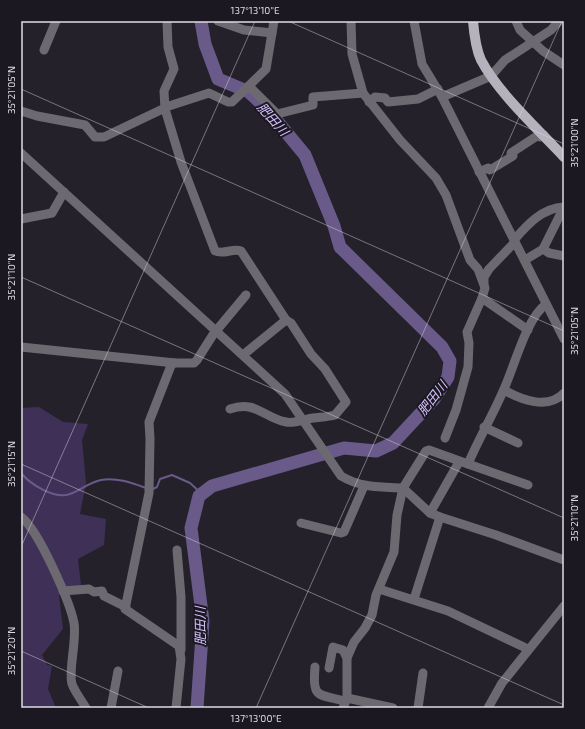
<svg xmlns="http://www.w3.org/2000/svg" width="585" height="729" viewBox="0 0 585 729" font-family="'Exo 2','Noto Sans JP',sans-serif">
  <style>
    .green { fill: #3f3058 }
    .lines { fill: none; stroke-linecap: round; stroke-linejoin: round }
    .stream { stroke: #6a5a89; stroke-width: 2 }
    .river { stroke: #6a5a89; stroke-width: 13 }
    .minor { stroke: #6c6a70; stroke-width: 9 }
    .major { stroke: #b5b2bd; stroke-width: 10 }
    .ticks { fill: none; stroke: #dedce3; stroke-width: 1; stroke-opacity: 0.45 }
    .labels { text-anchor: middle; stroke-width: 4; stroke-linejoin: round; paint-order: stroke }
    .water-label { font-size: 13px; font-style: italic; fill: #d6c2fd; stroke: #1b1822 }
    .neatline { fill: none; stroke: #dedce3; stroke-width: 1.5 }
    .ticks-label { font-size: 10px; text-anchor: middle; fill: #dedce3 }
  </style>
  <rect width="100%" height="100%" fill="#24212b"/>
  <path class="green" d="M39 407 63 422 88 424 82 440 86 483 80 514 106 519 104 545 78 559 81 585 59 595 63 629 42 655 47 665 52 666 48 689 56 708H21V408Z"/>
  <g class="lines">
    <g class="stream">
      <path d="M21 473C30 484 55 500 70 494 81 490 90 482 101 480 116 477 132 483 146 488"/>
      <path d="M153 489 157 487 160 479 172 475 190 483 202 494"/>
    </g>
    <path class="river" d="M197 708 203 621 191 528 199 496 212 486 344 448 376 451 393 443 434 399 448 377 450 361 442 347 340 247 334 226 305 155 267 109 249 92 218 79 205 44 201 21"/>
    <g class="minor">
      <path d="M167 21 168 47 174 69 164 91 165 109 181 162 215 251C224 255 232 248 241 251L286 320 243 355"/>
      <path d="M218 21 244 30 272 33"/>
      <path d="M351 21 352 54 363 93 400 140 436 178 446 195 470 260 478 269 485 288 482 298 528 330"/>
      <path d="M414 21 422 64 442 97 564 339"/>
      <path d="M516 21 520 30 543 51 564 65"/>
      <path d="M44 50 56 21"/>
      <path d="M249 86 277 114 313 105V97L363 93"/>
      <path d="M442 97 491 76 505 60 551 30 559 21"/>
      <path d="M369 102 375 97 385 98 388 102 418 99 438 89"/>
      <path d="M21 111 37 116 85 125 95 137H104L169 106 209 93 228 102H232L266 69 274 21"/>
      <path d="M21 153 285 394 341 476C361 488 381 487 403 488L430 513 440 517 496 535 564 560"/>
      <path d="M479 172 488 168 490 170 513 156 511 153 537 136 540 137 544 135"/>
      <path d="M21 219 52 213 64 192"/>
      <path d="M514 240C527 225 542 208 564 207"/>
      <path d="M543 249 549 253 564 256"/>
      <path d="M525 260 543 249 564 207"/>
      <path d="M484 284V277L489 269 515 242"/>
      <path d="M216 331 246 295"/>
      <path d="M21 347 175 363H194L197 360 216 330"/>
      <path d="M175 363H172L149 422 150 439 149 493 125 609 179 646 181 659 176 708"/>
      <path d="M504 390C521 400 548 410 564 393"/>
      <path d="M230 409C256 400 264 418 286 422 295 424 304 419 313 418 321 417 328 417 335 415L346 402 325 369 311 354 291 323 286 320"/>
      <path d="M484 427 518 443"/>
      <path d="M445 438 456 410 468 367 469 343 467 332 482 298"/>
      <path d="M468 464 528 485"/>
      <path d="M430 513 459 462"/>
      <path d="M21 517C38 529 70 602 74 623 77 641 68 671 72 684 75 692 82 701 86 708"/>
      <path d="M301 523 341 533 344 532 364 486"/>
      <path d="M177 550 181 597V650"/>
      <path d="M379 589 448 611 528 649"/>
      <path d="M63 591 89 589 94 592 102 591 104 596 126 607"/>
      <path d="M414 599 440 517"/>
      <path d="M315 667C312 699 318 694 345 701"/>
      <path d="M329 668 333 647 343 650 347 658"/>
      <path d="M347 698 393 708"/>
      <path d="M111 708 118 671"/>
      <path d="M343 708 347 698V658L354 642 365 628 372 615 376 595 394 552 397 515 403 488 426 451 429 450 468 464C479 438 493 415 504 389 515 365 526 319 546 304"/>
      <path d="M418 708 423 673"/>
      <path d="M488 708 502 683 564 606"/>
    </g>
    <path class="major" d="M473 21C474 33 476 49 481 60 499 94 538 129 564 157"/>
  </g>
  <path class="ticks" d="M288 21 564 144M21 89 564 331M21 277 564 518M21 464 564 705M21 547 255 21M21 651 149 708M256 708 562 21M563 708 564 705"/>
  <g class="labels">
    <g class="water-label">
      <text transform="translate(273 119) rotate(48)" y="5">肥田川</text>
      <text transform="translate(432 398) rotate(-52)" y="5">肥田川</text>
      <text transform="translate(200 626) rotate(-91)" y="5">肥田川</text>
    </g>
  </g>
  <rect width="585" height="729" fill="none" stroke="#1b1822" stroke-width="44"/>
  <rect x="22" y="22" width="541" height="685" class="neatline"/>
  <g class="ticks-label">
    <text x="255" y="14">137°13'10"E</text>
    <text transform="translate(11 90) rotate(-90)" y="4">35°21'05"N</text>
    <text transform="translate(574 143) rotate(-90)" y="4">35°21'00"N</text>
    <text transform="translate(11 277) rotate(-90)" y="4">35°21'10"N</text>
    <text transform="translate(574 331) rotate(-90)" y="4">35°21'05"N</text>
    <text transform="translate(11 464) rotate(-90)" y="4">35°21'15"N</text>
    <text transform="translate(574 518) rotate(-90)" y="4">35°21'10"N</text>
    <text transform="translate(11 651) rotate(-90)" y="4">35°21'20"N</text>
    <text x="256" y="722">137°13'00"E</text>
  </g>
</svg>
